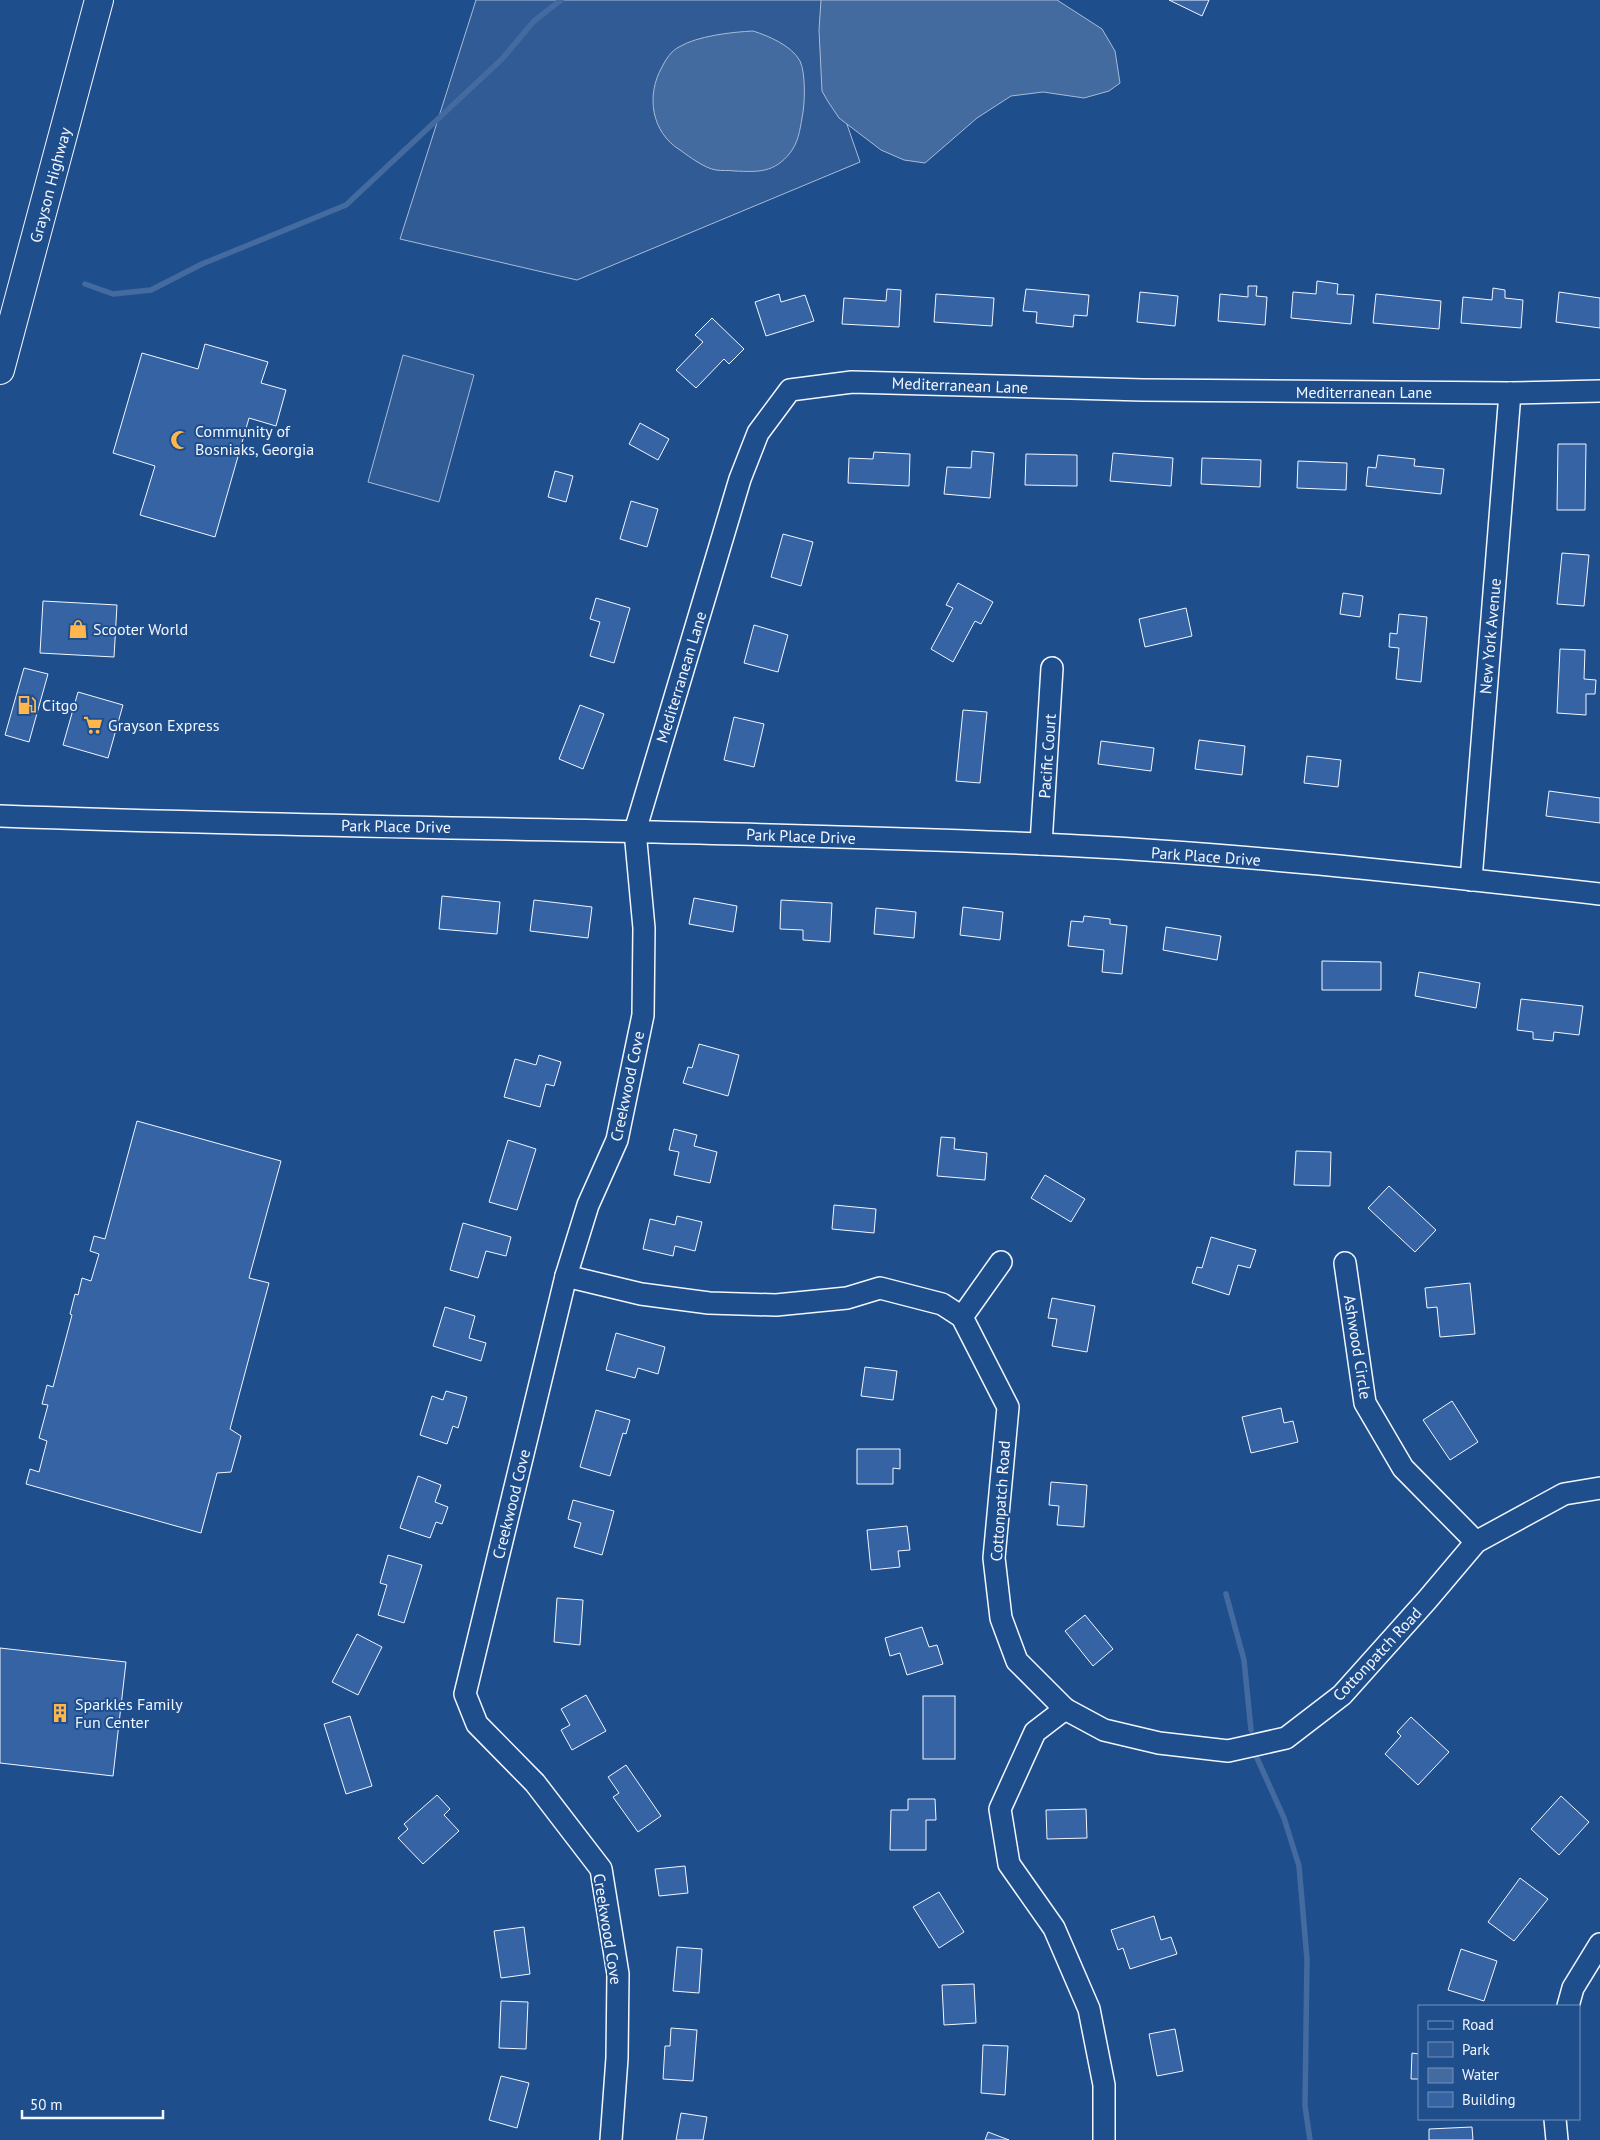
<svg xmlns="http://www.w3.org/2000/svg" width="1600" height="2140" viewBox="0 0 1600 2140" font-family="'PT Sans',sans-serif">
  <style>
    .green { fill: #305b95; stroke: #a8bbd7 }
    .water { fill: #446ba0; stroke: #a8bbd7 }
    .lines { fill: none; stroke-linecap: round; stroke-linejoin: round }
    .stream { stroke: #446ba0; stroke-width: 5.5 }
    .building { fill: #3563a3; stroke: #f2f6ff }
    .minor-casing { stroke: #f2f6ff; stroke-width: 24 }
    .major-casing { stroke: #f2f6ff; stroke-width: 30 }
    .minor { stroke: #1f4e8c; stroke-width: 21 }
    .major { stroke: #1f4e8c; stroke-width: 28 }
    .labels { text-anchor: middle; stroke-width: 4; stroke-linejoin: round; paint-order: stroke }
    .street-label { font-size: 16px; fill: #f2f6ff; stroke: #1f4e8c }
    .poi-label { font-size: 16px; fill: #f2f6ff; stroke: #1f4e8c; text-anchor: start }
  </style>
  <rect width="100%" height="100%" fill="#1f4e8c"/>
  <g class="green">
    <path d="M476 0H829L823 55 860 162 577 280 400 239Z"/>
    <path d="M403 355 474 375 439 502 368 482Z"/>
  </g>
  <g class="water">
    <path d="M821 0H1057L1102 29 1115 51 1120 83 1109 91 1084 98 1043 92 1011 96 977 118 925 163 904 160 881 150 839 118 827 100 822 91 819 30Z"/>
    <path d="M753 31C769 36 792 46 800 61 806 74 805 104 802 118 800 130 798 143 790 153 774 173 758 172 735 171 729 170 722 171 716 170 704 168 690 157 680 150 651 132 646 95 662 67 666 59 671 51 679 47 697 36 732 32 753 31Z"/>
  </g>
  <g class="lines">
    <g class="stream">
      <path d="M85 284 113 294 151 290 202 264 346 205 502 59 534 21 561 0"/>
      <path d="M1226 1594 1244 1660 1251 1730"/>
      <path d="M1253 1749 1284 1818 1299 1866 1307 1959 1305 2106 1310 2140"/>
    </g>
  </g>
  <g class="building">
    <path d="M1169 0H1209L1202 16Z"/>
    <path d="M1317 281 1338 284 1337 294 1354 295 1351 324 1291 318 1293 292 1316 294Z"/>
    <path d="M1248 286H1257L1256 296 1267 297 1265 325 1218 321 1220 294 1248 297Z"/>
    <path d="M1493 288 1505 290V298L1523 300 1521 328 1461 323 1463 297 1492 300Z"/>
    <path d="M887 289 901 290 899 327 842 324 844 298 886 301Z"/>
    <path d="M1026 289 1089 295 1087 316 1074 315 1073 327 1036 323 1037 312 1023 311Z"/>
    <path d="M1140 292 1178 296 1175 326 1137 322Z"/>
    <path d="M1559 292 1600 298V328L1556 322Z"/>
    <path d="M779 294 781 302 805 295 814 321 766 336 755 302Z"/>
    <path d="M936 294 994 298 992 326 934 322Z"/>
    <path d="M1376 294 1441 301 1439 329 1373 323Z"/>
    <path d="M712 318 744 349 729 364 724 359 696 388 676 370 703 342 695 335Z"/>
    <path d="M205 344 268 362 261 383 286 390 276 426 249 418 215 537 140 515 155 466 113 453 142 353 198 369Z"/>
    <path d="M640 423 669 439 658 460 629 444Z"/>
    <path d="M1558 444H1586L1585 510H1557Z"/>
    <path d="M972 451 994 453 990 498 944 494 947 467 971 468Z"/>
    <path d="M874 452 910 454 909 486 848 483 849 458 873 459Z"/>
    <path d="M1113 453 1173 458 1171 486 1110 481Z"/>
    <path d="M1026 454 1077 455V486L1025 485Z"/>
    <path d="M1378 455 1415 459 1414 466 1444 469 1441 494 1366 486 1368 467 1376 468Z"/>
    <path d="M1202 458 1261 460 1260 487 1201 484Z"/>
    <path d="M1298 461 1347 463 1346 490 1297 488Z"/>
    <path d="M555 471 573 476 566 502 548 497Z"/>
    <path d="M631 501 658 509 647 547 620 539Z"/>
    <path d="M783 534 813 542 801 586 771 577Z"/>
    <path d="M1562 553 1589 555 1584 606 1557 604Z"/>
    <path d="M958 583 993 602 981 624 975 621 953 662 931 649 953 608 946 605Z"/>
    <path d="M1343 593 1363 596 1360 617 1340 614Z"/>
    <path d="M596 598 630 608 614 663 590 656 600 622 590 619Z"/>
    <path d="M43 601 117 605 114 657 40 653Z"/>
    <path d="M1186 608 1192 636 1145 647 1139 619Z"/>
    <path d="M1399 614 1427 617 1421 682 1396 679 1399 648 1389 647 1390 633 1397 634Z"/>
    <path d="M754 625 788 635 778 672 744 663Z"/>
    <path d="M1560 649 1585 650 1584 679 1596 680 1595 694H1586V715L1557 713Z"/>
    <path d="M24 668 48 674 29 742 5 735Z"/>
    <path d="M78 692 123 705 108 758 63 745Z"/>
    <path d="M580 705 604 714 583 769 559 759Z"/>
    <path d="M963 710 987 712 980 783 956 781Z"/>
    <path d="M734 717 764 724 754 767 724 760Z"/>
    <path d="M1199 740 1245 746 1242 775 1195 769Z"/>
    <path d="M1101 741 1154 748 1151 771 1098 764Z"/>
    <path d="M1307 756 1341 760 1338 787 1304 783Z"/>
    <path d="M1549 791 1600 798V823L1546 816Z"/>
    <path d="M442 896 500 902 497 934 439 929Z"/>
    <path d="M694 898 737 906 733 932 689 924Z"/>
    <path d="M534 900 592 907 588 938 530 931Z"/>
    <path d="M781 900 832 903 830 942 803 940V930L780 929Z"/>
    <path d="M963 907 1003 912 1000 940 960 935Z"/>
    <path d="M876 908 916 912 914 938 874 934Z"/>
    <path d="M1084 916 1110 919V924L1127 926 1122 974 1102 972 1104 950 1068 946 1071 921 1083 922Z"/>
    <path d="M1166 927 1221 936 1217 960 1163 950Z"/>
    <path d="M1322 961 1381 962V990H1322Z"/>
    <path d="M1419 972 1480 983 1476 1008 1415 996Z"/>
    <path d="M1521 999 1583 1006 1579 1035 1554 1032 1553 1041 1533 1039V1032L1517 1030Z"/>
    <path d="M699 1044 739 1055 728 1096 683 1083 688 1067 692 1068Z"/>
    <path d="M539 1055 561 1062 554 1086 546 1084 540 1107 504 1097 515 1059 536 1065Z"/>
    <path d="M137 1121 281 1161 249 1278 269 1283 230 1429 241 1436 231 1472 217 1473 201 1533 26 1484 30 1469 39 1472 47 1441 39 1438 48 1405 42 1404 47 1385 53 1387 72 1315 70 1314 75 1294 78 1295 82 1278 91 1281 99 1254 90 1251 94 1236 105 1239Z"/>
    <path d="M674 1129 697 1135 694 1146 717 1152 710 1183 674 1175 679 1152 669 1150Z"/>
    <path d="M941 1137 955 1138 954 1149 987 1153 985 1180 937 1176Z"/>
    <path d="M508 1140 536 1149 517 1210 489 1202Z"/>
    <path d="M1296 1151 1331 1152 1330 1186 1294 1185Z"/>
    <path d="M1045 1175 1085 1199 1071 1222 1031 1198Z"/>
    <path d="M1389 1186 1436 1230 1415 1252 1368 1208Z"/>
    <path d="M834 1205 876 1209 874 1233 832 1229Z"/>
    <path d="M677 1216 702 1222 695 1251 675 1246 673 1256 643 1249 650 1219 675 1225Z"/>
    <path d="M463 1223 511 1237 506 1256 486 1251 478 1278 450 1270Z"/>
    <path d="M1211 1237 1256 1250 1250 1268 1238 1265 1229 1295 1192 1283 1197 1267 1202 1268Z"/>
    <path d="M1470 1283 1475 1334 1440 1337 1437 1307 1427 1308 1425 1288Z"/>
    <path d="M1052 1298 1095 1306 1087 1352 1052 1346 1057 1319 1048 1318Z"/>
    <path d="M445 1307 475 1316 469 1338 486 1343 481 1361 433 1346Z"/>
    <path d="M616 1333 665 1347 658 1374 638 1368 635 1378 606 1370Z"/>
    <path d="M865 1367 897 1371 893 1400 861 1396Z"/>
    <path d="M446 1391 467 1397 458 1428 453 1426 447 1444 420 1435 432 1396 443 1400Z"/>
    <path d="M1452 1401 1478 1442 1450 1460 1423 1420Z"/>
    <path d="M1281 1408 1284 1423 1293 1421 1298 1442 1251 1453 1242 1417Z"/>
    <path d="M596 1410 630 1420 626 1434 623 1433 610 1476 580 1467Z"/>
    <path d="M857 1449H900V1469L893 1468V1484H857Z"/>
    <path d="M418 1476 441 1485 435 1502 448 1507 442 1524 436 1522 430 1538 400 1528Z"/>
    <path d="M1051 1482 1087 1485 1084 1527 1057 1525 1059 1506 1049 1505Z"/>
    <path d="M573 1500 614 1511 602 1555 574 1547 581 1523 568 1519Z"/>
    <path d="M907 1526 910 1550 898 1551 900 1567 871 1570 867 1530Z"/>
    <path d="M388 1555 422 1565 404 1623 378 1615 387 1585 380 1583Z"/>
    <path d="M557 1598 583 1600 580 1645 554 1642Z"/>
    <path d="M1085 1615 1113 1649 1093 1666 1065 1631Z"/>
    <path d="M922 1627 929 1647 937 1645 943 1664 907 1675 900 1653 890 1656 885 1638Z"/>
    <path d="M357 1634 382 1647 358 1695 332 1682Z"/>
    <path d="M0 1648 126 1662 113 1776 0 1763Z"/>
    <path d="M586 1695 606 1731 572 1750 561 1730 570 1725 561 1709Z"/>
    <rect x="923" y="1696" width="32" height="63"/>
    <path d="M350 1716 372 1786 346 1794 324 1724Z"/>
    <path d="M1411 1717 1449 1752 1418 1785 1385 1754 1401 1736 1397 1732Z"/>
    <path d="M626 1765 661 1816 638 1832 613 1797 619 1793 608 1777Z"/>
    <path d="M437 1795 450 1809 444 1815 459 1831 423 1864 398 1838 408 1829 404 1824Z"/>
    <path d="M1561 1796 1589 1822 1559 1855 1531 1829Z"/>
    <path d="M908 1799H935L936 1820H926V1850H890L891 1810H908Z"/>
    <path d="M1086 1809 1087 1838 1047 1839 1046 1810Z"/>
    <path d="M685 1866 688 1893 659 1896 655 1869Z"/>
    <path d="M1520 1878 1548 1899 1514 1941 1488 1922Z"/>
    <path d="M939 1892 964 1932 939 1948 913 1907Z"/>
    <path d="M1154 1916 1161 1940 1171 1937 1177 1954 1130 1969 1123 1948 1118 1950 1111 1930Z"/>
    <path d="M524 1927 530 1974 501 1978 494 1931Z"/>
    <path d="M677 1947 702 1949 699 1993 673 1991Z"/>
    <path d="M1461 1949 1497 1961 1484 2001 1448 1990Z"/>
    <path d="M974 1984 976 2023 944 2025 942 1985Z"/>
    <path d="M501 2001 528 2002 526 2049 499 2048Z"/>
    <path d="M671 2028 697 2030 693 2081 663 2079 665 2046H670Z"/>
    <path d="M1175 2029 1183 2071 1157 2076 1149 2034Z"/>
    <path d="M983 2045 1008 2046 1005 2095 981 2093Z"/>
    <path d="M1412 2053 1419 2054V2079H1411Z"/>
    <path d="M501 2076 529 2083 517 2128 489 2120Z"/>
    <path d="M681 2113 707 2117 703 2140H676Z"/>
    <path d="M1472 2127 1473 2140H1429V2129Z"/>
    <path d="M988 2132 1009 2140H985Z"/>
  </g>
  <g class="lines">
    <g class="minor-casing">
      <g id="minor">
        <path d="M0 816C346 829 693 829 1039 844 1226 852 1413 873 1600 894"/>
        <path d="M1041 844 1052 668"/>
        <path d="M1471 880 1510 393"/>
        <path d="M1345 1263 1365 1403 1403 1468 1476 1542"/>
        <path d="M566 1276 641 1294 709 1303 776 1305 847 1298 880 1288 942 1304 962 1317 1008 1407 994 1558 1001 1618 1017 1661 1065 1709 1104 1730 1159 1743 1228 1751 1286 1738 1342 1695 1427 1600 1476 1542 1564 1494 1600 1488"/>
        <path d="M962 1317 1001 1262"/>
        <path d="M1065 1709 1035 1732 1000 1809 1009 1864 1054 1928 1089 2009 1104 2085V2140"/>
        <path d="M1568 2006 1573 1988 1600 1944"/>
        <path d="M1555 2119 1557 2140"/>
        <path d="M611 2140 617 2058 618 1974 601 1869 535 1783 477 1724 465 1694 566 1276 588 1205 617 1140 643 1015 644 928 635 831 740 479 758 433 790 390 852 382 1143 390 1510 393 1600 391"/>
      </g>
    </g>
    <g class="major-casing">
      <path id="major" d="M0 370 99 0"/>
    </g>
    <use href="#minor" class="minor"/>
    <use href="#major" class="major"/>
  </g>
  <defs>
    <g id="mosque-bare" transform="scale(1.5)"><path d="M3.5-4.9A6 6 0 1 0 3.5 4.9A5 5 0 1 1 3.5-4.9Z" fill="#ffb74d" stroke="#1f4e8c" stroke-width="2.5" paint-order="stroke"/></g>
    <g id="shop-bare" transform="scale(1.5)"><path d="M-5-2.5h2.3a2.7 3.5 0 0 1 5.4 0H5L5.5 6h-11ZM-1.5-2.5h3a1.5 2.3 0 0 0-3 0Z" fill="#ffb74d" stroke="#1f4e8c" stroke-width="2.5" paint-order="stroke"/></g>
    <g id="fuel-bare" transform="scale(1.5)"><path d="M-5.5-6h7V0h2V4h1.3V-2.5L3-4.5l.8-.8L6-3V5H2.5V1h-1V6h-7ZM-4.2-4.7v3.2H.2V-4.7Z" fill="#ffb74d" stroke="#1f4e8c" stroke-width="2.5" paint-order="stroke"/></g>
    <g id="supermarket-bare" transform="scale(1.5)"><path d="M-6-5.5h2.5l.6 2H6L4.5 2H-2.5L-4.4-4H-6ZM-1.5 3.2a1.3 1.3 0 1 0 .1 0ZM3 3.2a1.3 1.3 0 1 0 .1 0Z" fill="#ffb74d" stroke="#1f4e8c" stroke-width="2.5" paint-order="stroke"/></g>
    <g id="building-bare" transform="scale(1.5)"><path d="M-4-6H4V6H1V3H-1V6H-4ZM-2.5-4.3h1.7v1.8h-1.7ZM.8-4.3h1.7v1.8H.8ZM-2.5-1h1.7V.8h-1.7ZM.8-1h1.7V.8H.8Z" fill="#ffb74d" stroke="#1f4e8c" stroke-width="2.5" paint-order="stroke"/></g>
  </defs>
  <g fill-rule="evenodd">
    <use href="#mosque-bare" x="180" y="440"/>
    <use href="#shop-bare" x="78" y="629"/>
    <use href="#fuel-bare" x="27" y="705"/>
    <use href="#supermarket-bare" x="93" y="725"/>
    <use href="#building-bare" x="60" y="1713"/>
  </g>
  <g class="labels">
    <g class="street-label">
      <text transform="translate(50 185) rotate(-75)" y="6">Grayson Highway</text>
      <text transform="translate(960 385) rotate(2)" y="6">Mediterranean Lane</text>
      <text x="1364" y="398">Mediterranean Lane</text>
      <text transform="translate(1490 636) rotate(-85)" y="6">New York Avenue</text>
      <text transform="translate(681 677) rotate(-73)" y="6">Mediterranean Lane</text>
      <text transform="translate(1047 756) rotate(-86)" y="6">Pacific Court</text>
      <text transform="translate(396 826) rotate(1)" y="6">Park Place Drive</text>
      <text transform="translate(801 836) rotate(2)" y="6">Park Place Drive</text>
      <text transform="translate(1206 856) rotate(4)" y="6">Park Place Drive</text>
      <text transform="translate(627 1086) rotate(-78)" y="6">Creekwood Cove</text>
      <text transform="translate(1358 1347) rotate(81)" y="6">Ashwood Circle</text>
      <text transform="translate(1000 1501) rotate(-86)" y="6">Cottonpatch Road</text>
      <text transform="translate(511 1504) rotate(-76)" y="6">Creekwood Cove</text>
      <text transform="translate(1377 1654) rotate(-47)" y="6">Cottonpatch Road</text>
      <text transform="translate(608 1929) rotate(81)" y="6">Creekwood Cove</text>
    </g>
    <g class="poi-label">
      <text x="195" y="437">Community of<tspan x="195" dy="18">Bosniaks, Georgia</tspan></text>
      <text x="93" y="635">Scooter World</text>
      <text x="42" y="711">Citgo</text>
      <text x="108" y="731">Grayson Express</text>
      <text x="75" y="1710">Sparkles Family<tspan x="75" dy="18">Fun Center</tspan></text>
    </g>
  </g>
  <rect x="1418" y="2005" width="162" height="115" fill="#1f4e8c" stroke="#7391ba"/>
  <rect x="1428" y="2021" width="25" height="8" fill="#1f4e8c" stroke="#7391ba"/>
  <text x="1462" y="2030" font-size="15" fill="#f2f6ff">Road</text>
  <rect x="1428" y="2042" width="25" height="15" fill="#305b95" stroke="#7391ba"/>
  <text x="1462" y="2055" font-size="15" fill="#f2f6ff">Park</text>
  <rect x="1428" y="2068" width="25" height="15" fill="#446ba0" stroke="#7391ba"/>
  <text x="1462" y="2080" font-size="15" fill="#f2f6ff">Water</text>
  <rect x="1428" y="2092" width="25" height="15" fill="#3563a3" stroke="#7391ba"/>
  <text x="1462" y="2105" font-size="15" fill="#f2f6ff">Building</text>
  <path d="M22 2110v8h141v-8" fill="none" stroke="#f2f6ff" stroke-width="2.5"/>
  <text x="30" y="2110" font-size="15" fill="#f2f6ff" stroke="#1f4e8c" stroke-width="4" paint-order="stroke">50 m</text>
</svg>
